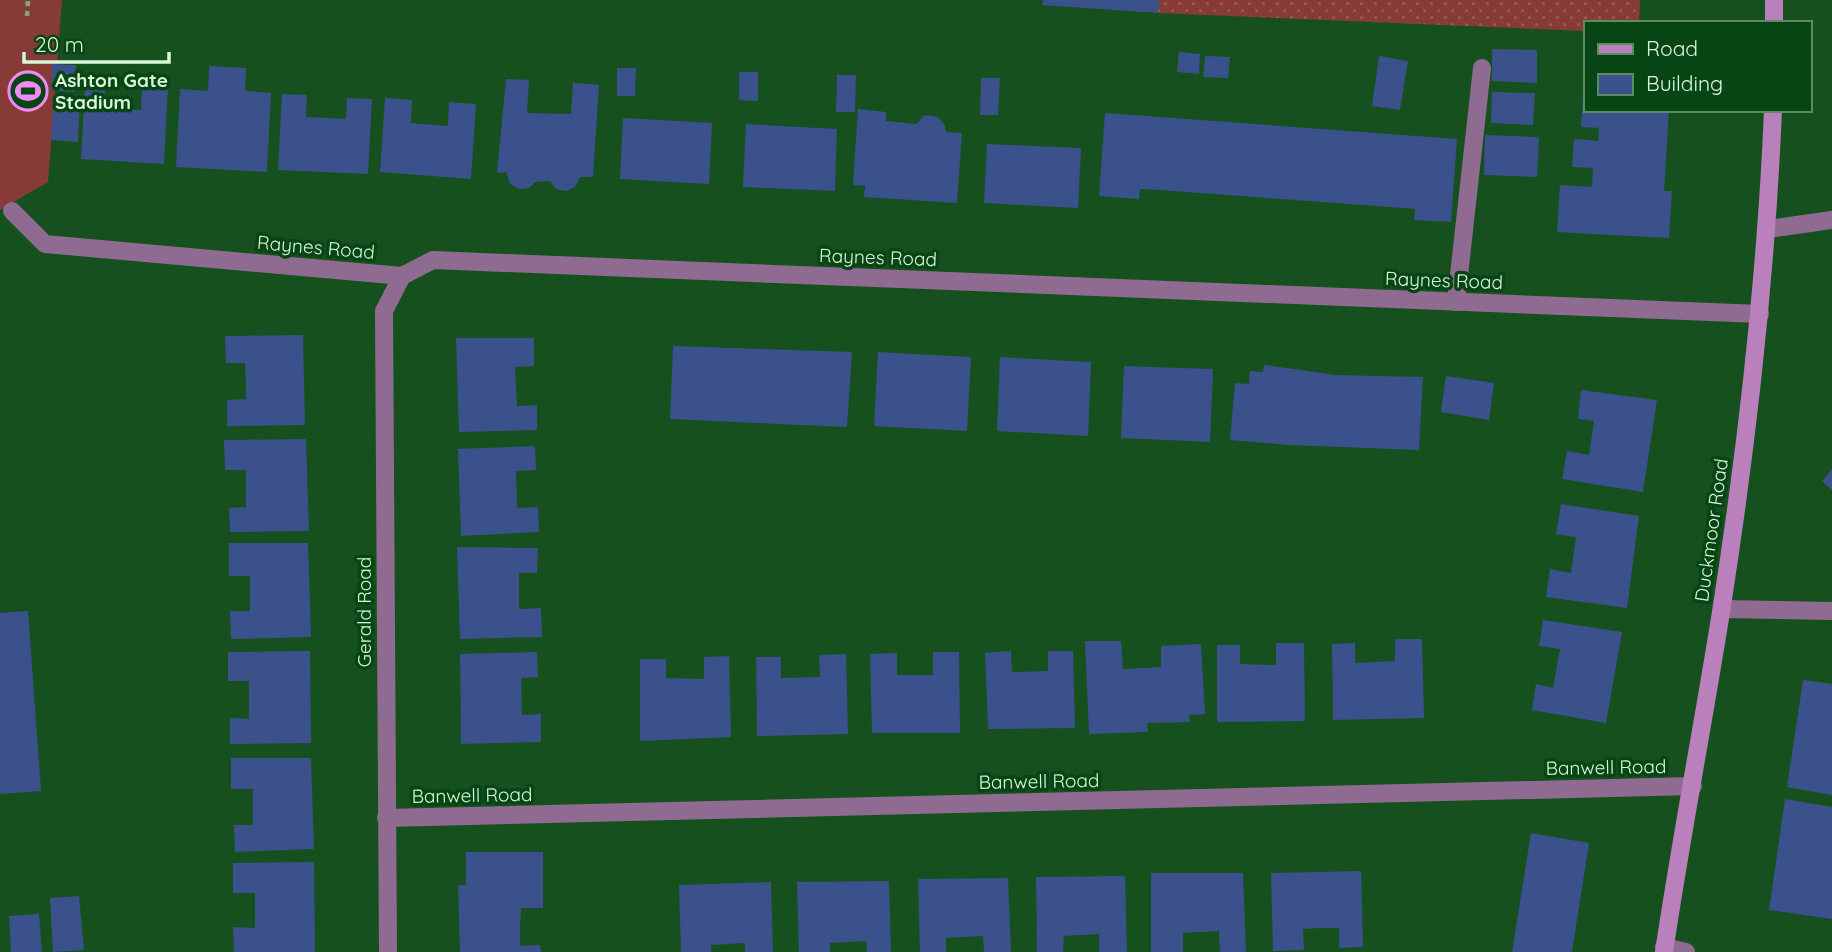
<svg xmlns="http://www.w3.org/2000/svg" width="1832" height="952" viewBox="0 0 1832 952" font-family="Quicksand,sans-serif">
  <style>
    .grass { fill: url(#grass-dots) }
    .pitch { fill: #873b36 }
    .building { fill: #3a518b }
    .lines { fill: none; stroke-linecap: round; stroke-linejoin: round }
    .path { stroke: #7da780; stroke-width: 4.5; stroke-dasharray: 5 5; stroke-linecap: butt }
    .lane { stroke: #906b91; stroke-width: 18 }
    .street { stroke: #906b91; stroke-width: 18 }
    .secondary { stroke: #ba80bc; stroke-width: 18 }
    .labels { text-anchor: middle; stroke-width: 7; stroke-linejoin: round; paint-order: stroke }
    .poi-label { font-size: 19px; font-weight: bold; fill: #d9f6d9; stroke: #084514; text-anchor: start }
    .street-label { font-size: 19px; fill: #d9f6d9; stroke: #084514 }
  </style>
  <defs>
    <pattern id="grass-dots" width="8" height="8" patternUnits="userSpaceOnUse" patternTransform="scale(1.75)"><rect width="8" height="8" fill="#873b36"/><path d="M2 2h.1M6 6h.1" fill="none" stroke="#975852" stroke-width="1.8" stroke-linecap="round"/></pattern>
  </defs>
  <rect width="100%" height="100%" fill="#17501f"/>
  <path class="grass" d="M1159 0H1640L1639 23H1585V31L1158 13Z"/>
  <path class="pitch" d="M0 0H62L48 182 0 210Z"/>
  <g class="building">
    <path d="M1043 0H1159L1158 13 1042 5Z"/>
    <path d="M1492 49 1537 50V83L1492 81Z"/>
    <path d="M1179 52 1200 54 1199 74 1177 72Z"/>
    <path d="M1205 56 1230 57 1228 78 1203 77Z"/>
    <path d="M1379 56 1408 61 1400 110 1372 106Z"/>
    <path d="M52 64 76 65 75 92 51 90Z"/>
    <path d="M209 66 246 68 245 91 271 93 267 172 176 167 180 89 208 91Z"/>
    <path d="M617 68H636L635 96H617Z"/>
    <path d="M739 72H758V101L739 100Z"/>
    <path d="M837 75H856L855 112H836Z"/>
    <path d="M981 78H1000L998 115H980Z"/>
    <path d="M506 79 529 80 527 113 571 114 573 83 599 85 593 177H580L575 187 566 191 556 189 550 181 535 182 529 188 519 189 510 184 506 172 497 173Z"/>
    <path d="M85 85 105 86 104 108 141 110 142 86 168 87 164 164 81 159Z"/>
    <path d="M1492 92 1535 93 1533 125 1491 123Z"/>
    <path d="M282 94 307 95 306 117 346 119 347 98 372 99 368 174 278 170Z"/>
    <path d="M54 96 80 99 78 142 51 140Z"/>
    <path d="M1583 96H1585V110H1669L1664 191H1672L1669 238 1557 232 1560 185 1592 187 1593 168 1572 167 1574 139 1598 141 1599 128 1581 127Z"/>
    <path d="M385 98 412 100 411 123 448 126 449 102 476 104 471 179 380 172Z"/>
    <path d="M858 109 886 112V121L917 124 924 115 938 117 945 126 946 132 962 133 957 203 864 197 865 186 853 185Z"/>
    <path d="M1105 113 1457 139 1451 222 1414 220 1415 209 1364 205 1145 189H1140L1139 199 1099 196Z"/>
    <path d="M623 118 712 123 709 184 620 179Z"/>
    <path d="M746 124 837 129 835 191 743 187Z"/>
    <path d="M1485 135 1539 137 1537 177 1484 175Z"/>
    <path d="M987 144 1081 148 1078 208 984 203Z"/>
    <path d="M303 335 305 425 227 426V400L246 399V383L245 363H226L225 336Z"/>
    <path d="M456 338H534V366L515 367 517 406 537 405V430L459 432Z"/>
    <path d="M673 346 852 352 847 427 670 419Z"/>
    <path d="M878 352 971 357 967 431 874 426Z"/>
    <path d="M1000 357 1091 362 1088 436 997 431Z"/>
    <path d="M1264 365 1336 375 1423 377 1419 450 1290 445 1230 440 1235 383 1249 384 1250 371 1263 372Z"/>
    <path d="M1124 366 1213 369 1210 442 1121 438Z"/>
    <path d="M1446 376 1494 383 1489 420 1441 412Z"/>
    <path d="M1581 390 1657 400 1643 492 1562 479 1567 451 1589 455 1594 421 1578 419Z"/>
    <path d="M306 439 309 531 230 532 229 508 246 507V470H225L224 440Z"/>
    <path d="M535 446 536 470 516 471 517 508 538 507 539 532 461 536 458 449Z"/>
    <path d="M1832 469V490L1822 481Z"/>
    <path d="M1561 504 1639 516 1627 608 1546 597 1550 569 1571 573 1576 537 1556 534Z"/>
    <path d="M229 543H308L311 637 231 639 230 611H250V576H229Z"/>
    <path d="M457 547 538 548 537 573H519V609L541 608 542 637 460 639Z"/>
    <path d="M28 611 41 791 0 794V613Z"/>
    <path d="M1543 620 1622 632 1606 723 1532 710 1536 684 1553 688 1560 649 1539 646Z"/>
    <path d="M1395 639H1422L1424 718 1333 720 1332 644 1355 643V663L1395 661Z"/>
    <path d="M1085 641H1121L1123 669 1161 667V646L1201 644 1205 714 1189 715 1190 722 1147 723 1148 732 1089 734Z"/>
    <path d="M1276 643H1304L1305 721 1217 722V645H1240V664L1276 665Z"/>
    <path d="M310 651 311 743 230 744V718L249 719V681H228V652Z"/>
    <path d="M1011 651 1012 672 1048 671V651H1073L1075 728 988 729 985 653Z"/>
    <path d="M537 652 538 677 521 678 522 715 541 714V742L461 744 460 654Z"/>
    <path d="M933 652H959L960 733H872L870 654 897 653V675H933Z"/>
    <path d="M846 654 848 734 757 736 756 657H781V678L820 677 819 655Z"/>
    <path d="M729 656 731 737 640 741V659H666V678L704 679V657Z"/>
    <path d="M1803 680 1832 684V795L1787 787Z"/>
    <path d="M231 758H311L314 849 235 852 234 825H253V789H231Z"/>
    <path d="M1785 799 1832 807V919L1769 910Z"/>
    <path d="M1531 833 1589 843 1572 952H1512Z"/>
    <path d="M466 852H543V908H521L520 927V946L540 945 541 952H460L458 885H466Z"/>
    <path d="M314 862 315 952H234L233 927 255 928V893H233V863Z"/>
    <path d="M1361 871 1363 947 1339 948V928H1321L1303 929 1304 950 1273 951 1271 873Z"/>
    <path d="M1151 873H1243L1246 952H1220L1219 931 1183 933V952H1151Z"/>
    <path d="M1125 876 1127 952H1099V934L1064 936 1063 952H1037L1036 877Z"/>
    <path d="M1008 878 1011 952H984L983 936 946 938V952H920L918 879Z"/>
    <path d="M889 881 891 952H867L866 941 830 943V952H799L797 882Z"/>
    <path d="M771 882 773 952H745V943L711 945V952H681L679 885Z"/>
    <path d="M79 896 84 950 53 952 50 898Z"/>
    <path d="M39 914 42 952H11L9 916Z"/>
  </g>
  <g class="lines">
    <path class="path" d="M27 16 28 0"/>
    <path class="lane" d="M1456 302 1482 68"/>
    <g class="street">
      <path d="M12 211 45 244 402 276 433 260 1760 314"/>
      <path d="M1768 229 1832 220"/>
      <path d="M1722 609 1832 611"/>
      <path d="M386 818 1693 786"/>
      <path d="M1664 947 1686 952"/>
      <path d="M388 952 384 311 402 276"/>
    </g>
    <g class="secondary">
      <path d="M1774 23V0"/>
      <path d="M1664 952C1681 838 1703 725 1721 612 1747 446 1766 278 1773 110"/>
    </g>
  </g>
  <defs>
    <g id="stadium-ring" transform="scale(2.0125)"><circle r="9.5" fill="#084514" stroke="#f08bf5" stroke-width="1.5"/><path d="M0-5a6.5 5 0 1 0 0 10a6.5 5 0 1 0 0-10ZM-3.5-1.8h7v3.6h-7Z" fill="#f08bf5"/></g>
  </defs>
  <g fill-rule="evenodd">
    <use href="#stadium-ring" x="28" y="91"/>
  </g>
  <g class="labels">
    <g class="poi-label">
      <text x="55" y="87">Ashton Gate<tspan x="55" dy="22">Stadium</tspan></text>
    </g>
    <g class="street-label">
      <text transform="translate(316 247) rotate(5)" y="7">Raynes Road</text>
      <text transform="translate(878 257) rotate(2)" y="7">Raynes Road</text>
      <text transform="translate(1444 280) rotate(2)" y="7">Raynes Road</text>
      <text transform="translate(1711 530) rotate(-82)" y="7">Duckmoor Road</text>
      <text transform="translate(364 612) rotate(-90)" y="7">Gerald Road</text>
      <text transform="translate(1606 767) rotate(-1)" y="7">Banwell Road</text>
      <text transform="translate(1039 781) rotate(-1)" y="7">Banwell Road</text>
      <text transform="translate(472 795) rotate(-1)" y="7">Banwell Road</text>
    </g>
  </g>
  <rect x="1584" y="21" width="228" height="91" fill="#084514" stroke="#5c8c63" stroke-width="2"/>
  <rect x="1598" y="44" width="35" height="10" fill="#ba80bc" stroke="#5c8c63" stroke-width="2"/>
  <text x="1646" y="56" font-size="21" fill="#d9f6d9">Road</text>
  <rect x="1598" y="74" width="35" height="21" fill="#3a518b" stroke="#5c8c63" stroke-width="2"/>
  <text x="1646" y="91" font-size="21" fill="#d9f6d9">Building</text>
  <path d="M24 52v10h145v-10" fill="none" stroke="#d9f6d9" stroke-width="3.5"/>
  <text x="35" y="52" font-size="21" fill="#d9f6d9" stroke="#084514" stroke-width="5" paint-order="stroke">20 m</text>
</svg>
